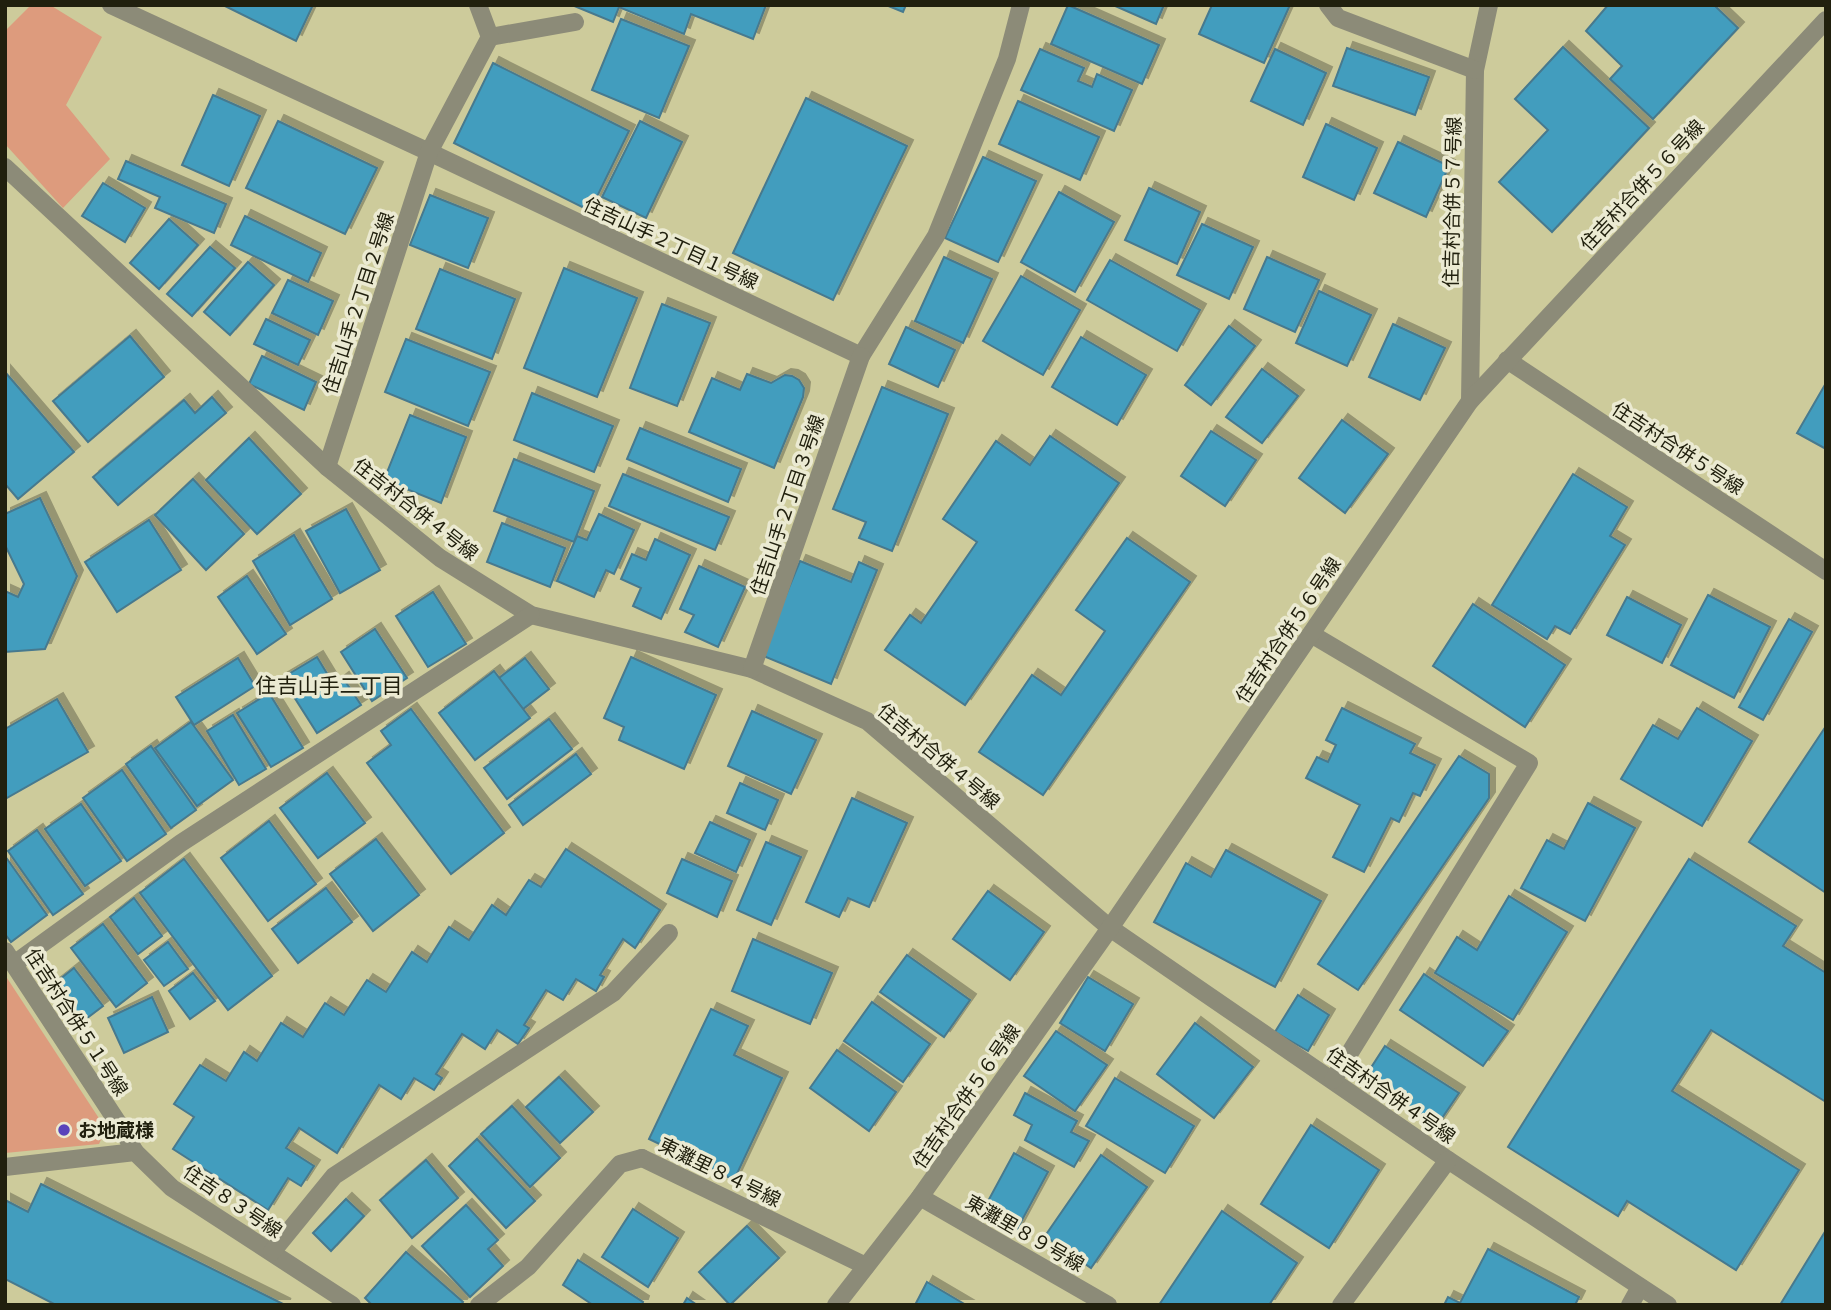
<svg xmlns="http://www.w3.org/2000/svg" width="1831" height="1310" viewBox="0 0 1831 1310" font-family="Helvetica,'Noto Sans JP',sans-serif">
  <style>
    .green { fill: #dd9b7d }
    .building { fill: #439dbe; stroke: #46798e; stroke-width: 2; filter: url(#shadow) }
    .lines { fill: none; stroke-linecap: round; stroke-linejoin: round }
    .lane { stroke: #8c8b78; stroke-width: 18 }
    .street { stroke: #8c8b78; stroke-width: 18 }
    .poi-dot { fill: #5843bb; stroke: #ebead2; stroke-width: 2.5 }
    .labels { text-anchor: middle; stroke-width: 7; stroke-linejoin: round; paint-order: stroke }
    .street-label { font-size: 19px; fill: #21200e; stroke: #ebead2 }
    .poi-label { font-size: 19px; font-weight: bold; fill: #21200e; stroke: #ebead2; text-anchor: start }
    .neighbourhood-label { font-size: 21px; fill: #21200e; stroke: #ebead2 }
  </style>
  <defs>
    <filter id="shadow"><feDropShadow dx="6" dy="-6" stdDeviation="0" flood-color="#0004"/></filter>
  </defs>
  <rect width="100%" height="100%" fill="#cdcb9b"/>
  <g class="green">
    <path d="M31 5H50L102 37 66 105 110 159 63 208 5 144V31Z"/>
    <path d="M5 975 106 1129 99 1144 5 1153Z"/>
  </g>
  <g class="building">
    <path d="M223 5H313L296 41Z"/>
    <path d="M572 5H766L753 39 691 14 684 34 619 7 613 22Z"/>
    <path d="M886 5H906L903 12Z"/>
    <path d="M1068 5 1159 45 1142 84 1051 44Z"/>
    <path d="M1113 5H1164L1156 24Z"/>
    <path d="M1212 5H1290L1264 63 1199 34Z"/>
    <path d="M1608 5H1714L1738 28 1653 119 1610 79 1622 66 1586 31Z"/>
    <path d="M621 19 689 46 659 118 592 90Z"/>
    <path d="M1563 47 1649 128 1552 232 1499 182 1548 130 1515 99Z"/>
    <path d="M1347 48 1429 77 1415 115 1333 86Z"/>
    <path d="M1040 49 1084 68 1078 81 1092 87 1097 74 1132 90 1114 131 1021 90Z"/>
    <path d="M1275 49 1326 73 1303 125 1251 101Z"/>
    <path d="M493 63 629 131 590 211 454 143Z"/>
    <path d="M213 95 260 116 229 186 182 165Z"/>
    <path d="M806 98 907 146 833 300 733 253Z"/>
    <path d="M1018 101 1099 137 1080 180 999 144Z"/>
    <path d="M278 121 377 168 345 234 246 188Z"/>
    <path d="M640 121 682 142 646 218 602 197Z"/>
    <path d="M1326 124 1377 148 1354 200 1303 177Z"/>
    <path d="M1398 142 1449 166 1426 217 1374 193Z"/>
    <path d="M983 157 1036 181 998 262 945 238Z"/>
    <path d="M126 161 226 204 214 233 155 208 160 197 118 179Z"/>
    <path d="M103 183 145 208 125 242 82 216Z"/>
    <path d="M1149 188 1200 212 1177 264 1125 240Z"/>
    <path d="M1059 192 1114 222 1075 292 1021 262Z"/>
    <path d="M430 195 488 218 468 268 410 245Z"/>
    <path d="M245 216 321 253 308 282 231 245Z"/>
    <path d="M169 219 198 245 159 289 130 263Z"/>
    <path d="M1202 224 1253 247 1229 299 1177 275Z"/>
    <path d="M210 247 235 268 192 316 167 294Z"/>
    <path d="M944 257 992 279 963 343 915 321Z"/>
    <path d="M1267 257 1319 280 1295 332 1244 309Z"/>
    <path d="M1110 260 1200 310 1177 351 1087 300Z"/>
    <path d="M248 262 274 285 230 335 204 312Z"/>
    <path d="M564 268 637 298 597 397 524 368Z"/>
    <path d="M440 269 515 299 492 359 416 329Z"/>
    <path d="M1021 276 1080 310 1043 375 983 341Z"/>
    <path d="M288 280 333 301 318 335 272 313Z"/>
    <path d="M1319 291 1371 315 1347 366 1296 343Z"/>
    <path d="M662 304 710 323 677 406 630 388Z"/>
    <path d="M266 319 310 340 298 365 254 344Z"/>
    <path d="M1393 324 1445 348 1420 400 1369 377Z"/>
    <path d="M1229 326 1255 346 1211 405 1185 385Z"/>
    <path d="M906 327 955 350 938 387 889 364Z"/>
    <path d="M130 336 164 377 88 442 53 401Z"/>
    <path d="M1081 337 1146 375 1117 425 1052 387Z"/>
    <path d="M406 339 490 372 468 426 385 392Z"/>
    <path d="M262 356 316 382 304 410 249 384Z"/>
    <path d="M1262 369 1298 396 1262 443 1226 417Z"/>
    <path d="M5 372 74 452 18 499 5 484Z"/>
    <path d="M747 374 771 383 785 375 792 376 799 380 804 388 803 397 774 468 689 432 712 378 740 390Z"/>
    <path d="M1826 383V449L1797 433Z"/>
    <path d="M882 387 948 414 892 551 859 538 866 522 833 509Z"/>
    <path d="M532 393 613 426 594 472 514 440Z"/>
    <path d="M212 397 226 413 118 505 93 477 184 400 195 413Z"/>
    <path d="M410 415 466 437 441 503 384 480Z"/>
    <path d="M1342 420 1388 454 1345 513 1299 478Z"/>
    <path d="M640 428 741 469 728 502 627 459Z"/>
    <path d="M1211 431 1256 460 1225 506 1181 476Z"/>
    <path d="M1050 436 1119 483 965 705 885 650 910 615 921 623 977 542 943 519 996 441 1030 465Z"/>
    <path d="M249 438 301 494 257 534 206 480Z"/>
    <path d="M514 459 594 491 574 542 494 511Z"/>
    <path d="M623 474 729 517 715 550 609 506Z"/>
    <path d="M1573 474 1627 507 1610 536 1625 545 1570 634 1555 626 1547 639 1492 605Z"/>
    <path d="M193 479 244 534 206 570 155 515Z"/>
    <path d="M40 498 77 576 45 649 5 652V591L18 597 24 584 5 545V514Z"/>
    <path d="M346 509 380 570 340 593 306 531Z"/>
    <path d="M599 514 634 530 614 574 606 570 594 597 557 581 577 536 587 540Z"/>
    <path d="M149 520 181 570 117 612 85 562Z"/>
    <path d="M502 523 565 548 550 587 487 562Z"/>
    <path d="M294 535 332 599 290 625 253 561Z"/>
    <path d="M1127 538 1190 582 1043 795 979 752 1032 675 1061 695 1105 631 1076 610Z"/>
    <path d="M655 539 690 555 661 619 633 606 641 588 621 579 632 554 646 560Z"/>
    <path d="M800 561 851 582 859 562 877 570 831 684 761 655Z"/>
    <path d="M699 566 745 587 718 647 685 632 694 615 680 609Z"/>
    <path d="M247 576 286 634 257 654 218 597Z"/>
    <path d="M433 592 466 644 428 667 396 616Z"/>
    <path d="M1708 595 1770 627 1734 698 1671 665Z"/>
    <path d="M1627 597 1681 625 1662 663 1607 635Z"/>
    <path d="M1473 604 1565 665 1525 727 1433 666Z"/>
    <path d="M1789 619 1812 632 1763 720 1739 707Z"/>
    <path d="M375 629 407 678 372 701 341 652Z"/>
    <path d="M317 657 334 685 343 678 361 705 317 733 282 678Z"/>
    <path d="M631 657 716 695 684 769 619 740 624 727 604 718Z"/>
    <path d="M238 658 255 686 194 725 176 697Z"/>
    <path d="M525 658 549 689 523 709 499 678Z"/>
    <path d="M494 671 530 718 475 760 439 713Z"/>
    <path d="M269 693 303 748 271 767 237 713Z"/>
    <path d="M57 699 88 752 5 799V729Z"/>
    <path d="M1342 708 1415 744 1410 753 1435 765 1420 796 1413 793 1399 822 1391 818 1364 872 1333 857 1360 805 1306 778 1317 757 1328 762 1336 745 1326 740Z"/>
    <path d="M1697 708 1752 741 1702 826 1621 779 1653 725 1678 739Z"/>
    <path d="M411 709 504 833 451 874 367 763 391 745 381 731Z"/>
    <path d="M752 711 816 740 791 794 728 766Z"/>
    <path d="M233 715 266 769 239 785 207 731Z"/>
    <path d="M549 719 572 749 507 799 484 768Z"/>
    <path d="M191 722 233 780 197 806 155 748Z"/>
    <path d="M1826 726V893L1749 842Z"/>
    <path d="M151 746 196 810 171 828 126 764Z"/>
    <path d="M576 754 591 774 523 825 509 805Z"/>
    <path d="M1459 756 1489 774V798L1358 990 1318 964Z"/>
    <path d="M122 770 166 834 127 861 83 798Z"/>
    <path d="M327 773 365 823 318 858 280 808Z"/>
    <path d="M740 783 778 800 765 830 727 813Z"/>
    <path d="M852 798 907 823 869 907 848 898 839 917 806 902Z"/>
    <path d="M1588 803 1635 828 1585 921 1521 888 1547 840 1564 849Z"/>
    <path d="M81 804 121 861 85 886 45 829Z"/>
    <path d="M269 821 316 884 268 921 221 858Z"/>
    <path d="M710 822 750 840 736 872 695 853Z"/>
    <path d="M37 830 83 894 53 915 8 851Z"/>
    <path d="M376 839 419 895 373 931 330 874Z"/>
    <path d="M766 842 801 857 771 925 737 910Z"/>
    <path d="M566 849 660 910 635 948 623 939 600 975 604 977 596 991 576 979 563 1000 546 990 524 1025 529 1028 518 1044 497 1030 485 1049 462 1034 436 1074 442 1078 434 1090 414 1078 401 1099 379 1085 337 1153 299 1128 286 1148 314 1166 301 1186 288 1178 268 1210 173 1149 194 1117 174 1104 200 1065 226 1081 244 1052 257 1061 281 1023 303 1037 325 1003 344 1015 367 980 386 992 412 952 427 962 449 927 469 940 492 905 506 915 529 880 541 887Z"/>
    <path d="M1226 850 1321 901 1275 987 1154 922 1186 863 1211 877Z"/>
    <path d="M5 856 47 915 11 942 5 934Z"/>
    <path d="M184 859 272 976 228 1010 140 893Z"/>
    <path d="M682 859 732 881 717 917 667 893Z"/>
    <path d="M1689 859 1796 926 1783 946 1826 973V1102L1711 1030 1672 1091 1799 1170 1736 1270 1627 1201 1618 1216 1508 1147Z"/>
    <path d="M326 888 352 922 298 963 272 929Z"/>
    <path d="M988 891 1044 932 1010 980 953 939Z"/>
    <path d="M1509 896 1567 932 1513 1020 1435 973 1457 937 1477 950Z"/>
    <path d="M134 898 162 936 138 954 110 917Z"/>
    <path d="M103 924 147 983 116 1007 71 948Z"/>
    <path d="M753 939 832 973 810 1024 732 991Z"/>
    <path d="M168 942 188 969 164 986 144 960Z"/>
    <path d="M907 955 970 1000 944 1037 880 992Z"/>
    <path d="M74 968 103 1006 78 1025 50 987Z"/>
    <path d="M193 973 215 1001 190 1019 169 991Z"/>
    <path d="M1424 974 1508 1031 1483 1066 1400 1010Z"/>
    <path d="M1088 977 1133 1004 1105 1051 1060 1023Z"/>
    <path d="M1298 995 1329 1015 1308 1051 1275 1032Z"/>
    <path d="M152 997 168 1032 124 1053 108 1018Z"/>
    <path d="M872 1002 930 1044 903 1082 844 1041Z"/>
    <path d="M711 1009 748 1026 734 1055 782 1078 734 1180 649 1139Z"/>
    <path d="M1195 1023 1253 1067 1214 1118 1157 1074Z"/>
    <path d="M1056 1031 1107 1065 1075 1111 1024 1076Z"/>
    <path d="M1385 1046 1459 1093 1436 1127 1363 1080Z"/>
    <path d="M837 1050 896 1092 869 1131 810 1088Z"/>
    <path d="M559 1077 593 1112 560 1143 526 1107Z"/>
    <path d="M1115 1078 1194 1126 1165 1173 1086 1126Z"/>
    <path d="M1025 1093 1077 1121 1071 1132 1089 1141 1074 1167 1025 1140 1032 1125 1014 1115Z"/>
    <path d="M512 1106 560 1158 530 1187 481 1134Z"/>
    <path d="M1311 1125 1379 1170 1329 1248 1261 1204Z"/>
    <path d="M477 1139 535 1201 506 1228 449 1166Z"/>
    <path d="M1014 1153 1048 1172 1015 1233 981 1214Z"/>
    <path d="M1101 1155 1147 1187 1091 1268 1045 1236Z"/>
    <path d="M426 1160 458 1198 412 1238 380 1200Z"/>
    <path d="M41 1184 285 1305H56L5 1279V1200L28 1212Z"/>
    <path d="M346 1199 364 1216 331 1251 313 1233Z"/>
    <path d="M466 1205 498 1240 488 1249 503 1266 470 1297 422 1246Z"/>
    <path d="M633 1209 678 1238 648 1287 602 1257Z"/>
    <path d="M1222 1211 1297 1263 1269 1305H1159Z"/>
    <path d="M747 1226 779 1258 730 1305 699 1272Z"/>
    <path d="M1826 1230V1305H1780Z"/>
    <path d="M1488 1249 1579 1297 1575 1305H1444L1448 1297 1460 1303Z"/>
    <path d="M406 1252 463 1302 461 1305H372L365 1298Z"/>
    <path d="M578 1260 643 1302 642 1305H593L563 1285Z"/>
    <path d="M927 1282 966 1305H915Z"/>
    <path d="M687 1298 697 1305H683Z"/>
  </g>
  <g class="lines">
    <g class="lane">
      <path d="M1470 401 1475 70 1489 5"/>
      <path d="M642 1158 866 1266"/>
      <path d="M920 1197 1108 1305"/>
    </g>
    <g class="street">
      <path d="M111 5 429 152 861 356 936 236 1007 59 1021 5"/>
      <path d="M1328 5 1338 18 1475 70"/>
      <path d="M490 37 575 22"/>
      <path d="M5 167 327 467 440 558 531 615 752 669 867 721 1110 928 1448 1160 1668 1305"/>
      <path d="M1507 360 1826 571"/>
      <path d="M327 467 429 152 490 37 478 5"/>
      <path d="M1311 634 1529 763 1333 1080"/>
      <path d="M752 669 861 356"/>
      <path d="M5 951 122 1129 135 1152"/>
      <path d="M14 964 181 843 531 615"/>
      <path d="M5 1167 135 1152 172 1188 352 1305"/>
      <path d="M272 1252 334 1176 613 993 669 933"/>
      <path d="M479 1305 528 1267 620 1164 642 1158"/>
      <path d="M836 1305 920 1197 1110 928 1470 401 1826 20"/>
      <path d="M1341 1305 1448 1160"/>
      <path d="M1630 1305 1640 1287"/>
    </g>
  </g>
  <circle class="poi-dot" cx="64" cy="1130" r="7"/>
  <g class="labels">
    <g class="street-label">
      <text transform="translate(1642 185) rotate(-47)" y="7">住吉村合併５６号線</text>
      <text transform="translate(1452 202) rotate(-89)" y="7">住吉村合併５７号線</text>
      <text transform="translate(671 243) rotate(25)" y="7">住吉山手２丁目１号線</text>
      <text transform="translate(358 303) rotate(-72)" y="7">住吉山手２丁目２号線</text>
      <text transform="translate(1678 448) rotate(33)" y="7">住吉村合併５号線</text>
      <text transform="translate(787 505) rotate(-71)" y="7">住吉山手２丁目３号線</text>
      <text transform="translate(416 509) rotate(38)" y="7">住吉村合併４号線</text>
      <text transform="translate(1288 630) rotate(-56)" y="7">住吉村合併５６号線</text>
      <text transform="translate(939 756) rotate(40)" y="7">住吉村合併４号線</text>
      <text transform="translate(77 1022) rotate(57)" y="7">住吉村合併５１号線</text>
      <text transform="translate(1391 1095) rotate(35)" y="7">住吉村合併４号線</text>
      <text transform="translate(966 1096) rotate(-55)" y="7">住吉村合併５６号線</text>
      <text transform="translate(720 1172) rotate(26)" y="7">東灘里８４号線</text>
      <text transform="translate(233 1201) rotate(34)" y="7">住吉８３号線</text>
      <text transform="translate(1025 1233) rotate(30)" y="7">東灘里８９号線</text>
    </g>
    <g class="poi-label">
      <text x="78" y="1137">お地蔵様</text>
    </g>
    <g class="neighbourhood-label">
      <text x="329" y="693">住吉山手二丁目</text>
    </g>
  </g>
  <rect width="1831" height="1310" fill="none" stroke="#21200e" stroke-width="14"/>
</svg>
